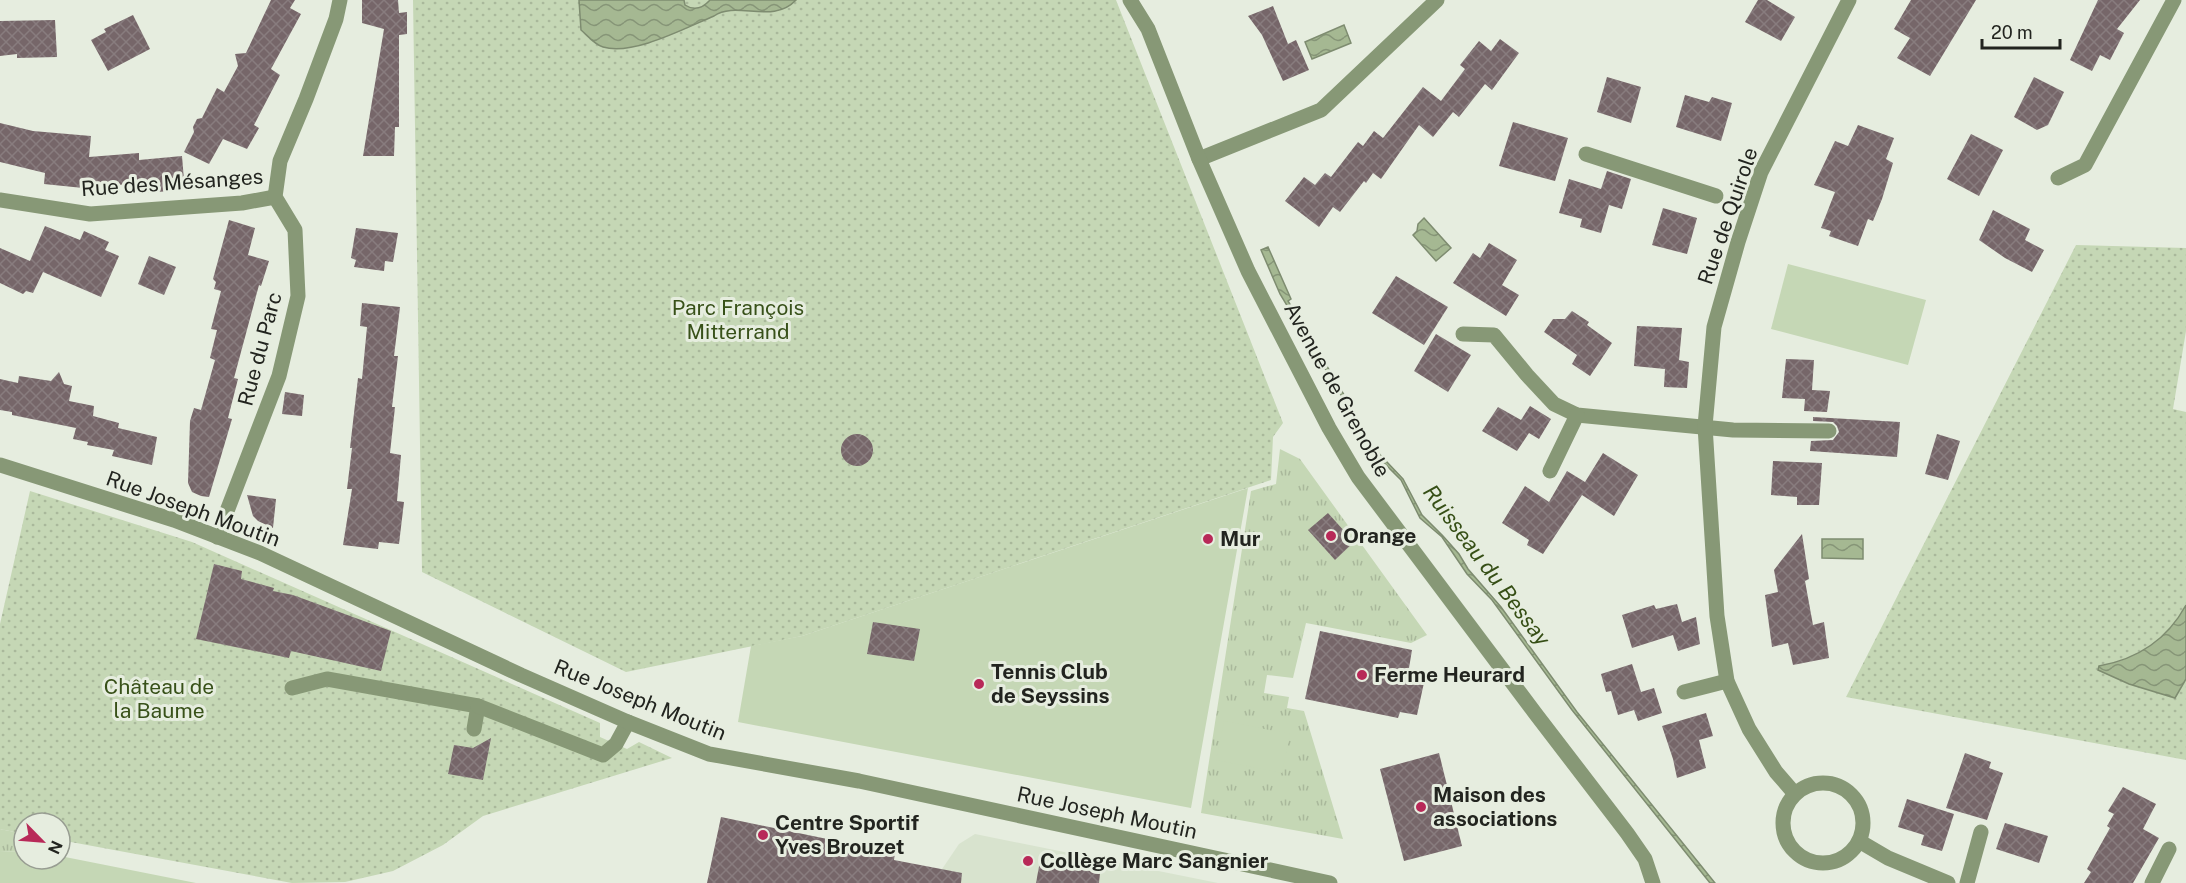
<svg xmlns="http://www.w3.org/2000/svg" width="2186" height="883" viewBox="0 0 2186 883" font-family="'Public Sans',sans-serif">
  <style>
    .built { fill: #d8e3ce }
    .grass { fill: url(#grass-tufts) }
    .park { fill: url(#park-dots) }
    .garden { fill: #c5d7b5 }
    .water { fill: url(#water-waves); stroke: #7e8c70; stroke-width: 1.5 }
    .building { fill: url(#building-cross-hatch) }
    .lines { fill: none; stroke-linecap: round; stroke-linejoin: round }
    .service { stroke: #879876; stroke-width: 15 }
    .minor { stroke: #879876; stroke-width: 15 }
    .tertiary { stroke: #879876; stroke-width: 15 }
    .poi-dot { fill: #b82958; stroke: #e6eddf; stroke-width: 2 }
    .labels { text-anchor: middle; stroke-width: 6; stroke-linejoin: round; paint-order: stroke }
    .street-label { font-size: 21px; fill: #22241f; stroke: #e6eddf }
    .park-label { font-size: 21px; fill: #385119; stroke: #e6eddf }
    .poi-label { font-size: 21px; font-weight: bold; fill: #22241f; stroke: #e6eddf; text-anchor: start }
    .water-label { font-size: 22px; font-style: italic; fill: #364f16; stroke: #e6eddf }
  </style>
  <defs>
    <pattern id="grass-tufts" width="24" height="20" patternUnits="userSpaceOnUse" patternTransform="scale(1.5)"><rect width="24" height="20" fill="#c5d7b5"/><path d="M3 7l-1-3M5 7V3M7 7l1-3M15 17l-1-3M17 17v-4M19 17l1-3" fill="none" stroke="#a9b89b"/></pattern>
    <pattern id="park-dots" width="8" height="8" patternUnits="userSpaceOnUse" patternTransform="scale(1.5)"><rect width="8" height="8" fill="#c5d7b5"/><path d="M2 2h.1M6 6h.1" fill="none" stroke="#a9b89b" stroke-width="1.8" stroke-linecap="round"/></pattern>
    <pattern id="water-waves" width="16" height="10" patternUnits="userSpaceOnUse" patternTransform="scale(1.5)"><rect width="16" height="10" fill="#a5b892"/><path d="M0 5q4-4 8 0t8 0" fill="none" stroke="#869577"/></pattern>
    <pattern id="building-cross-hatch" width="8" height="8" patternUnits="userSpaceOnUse" patternTransform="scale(1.5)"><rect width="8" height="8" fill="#766669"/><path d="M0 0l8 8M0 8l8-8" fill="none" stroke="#887c7e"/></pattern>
  </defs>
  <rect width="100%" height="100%" fill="#e6eddf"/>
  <path class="built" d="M975 834 1218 883H935L936 878 959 844Z"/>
  <g class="grass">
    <path d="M1280 449 1300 459 1427 635 1411 643 1306 623 1293 678 1267 675 1264 693 1289 697 1287 708 1304 711 1343 839 1201 813 1251 491 1276 484Z"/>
    <path d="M0 829 24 834V851L0 852Z"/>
  </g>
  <g class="park">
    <path d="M413 0H1116L1283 423 1273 437 1271 480 802 636 626 672 422 572Z"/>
    <path d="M2076 245 2186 248V331L2173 409 2186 412V760L1846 697Z"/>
    <path d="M30 491 192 542 600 723V737L627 749 639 742 672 758 483 816 443 845 393 871 345 882 292 883 60 840V823H24V834L0 829V624Z"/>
  </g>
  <g class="garden">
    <path d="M1788 264 1926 300 1908 365 1771 329Z"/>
    <path d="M1248 488 1191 808 738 722 751 646 802 636Z"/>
    <path d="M1224 721 1290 734 1282 773 1216 760Z"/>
    <path d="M24 851V859H60V856L196 883H0V852Z"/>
  </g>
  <g class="water">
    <path d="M579 0H684L685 5C694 11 703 8 710 0H796C773 25 736 0 714 16 685 28 633 56 603 47 595 45 588 36 581 30Z"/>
    <path d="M1344 25 1351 43 1312 59 1305 42Z"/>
    <path d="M1424 218 1451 248 1436 261 1413 235 1417 231 1418 224Z"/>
    <path d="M1268 247 1291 299 1288 301 1346 398 1369 443 1403 479 1422 515 1443 536 1459 554 1468 569 1501 607 1577 712 1715 883H1710L1572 710 1492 600 1467 574 1442 537 1420 518 1401 480 1366 445 1341 395 1280 294 1261 250Z"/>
    <path d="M1822 539H1863V559L1822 558Z"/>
    <path d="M2186 605V679L2175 698 2129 684 2098 670 2099 666C2138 659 2167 640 2186 605Z"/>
  </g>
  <g class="building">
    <path d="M271 0H295L290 8 301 14 271 69 280 75 254 125 259 128 247 149 223 139 209 164 184 152 194 132 193 127 197 119 202 118 217 88 224 92 238 66 235 54 246 53Z"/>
    <path d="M362 0H398L399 13 407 12V34L399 35V127H395L394 156H363L384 29 362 23Z"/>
    <path d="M1758 0H1767L1795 17 1781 41 1745 22Z"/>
    <path d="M1911 0H1976L1930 76 1897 58 1910 38 1894 29Z"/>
    <path d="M2098 0H2140L2117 29 2124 33 2110 60 2100 55 2092 71 2070 60Z"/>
    <path d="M1273 6 1288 44 1296 40 1309 70 1283 81 1262 35 1248 16Z"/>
    <path d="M133 15 150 49 108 71 91 40 106 32 104 29Z"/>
    <path d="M55 20 57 57 17 58V54L0 56V21Z"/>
    <path d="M1500 39 1519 53 1492 90 1485 84 1459 117 1453 112 1433 137 1419 125 1381 179 1373 173 1366 183 1364 181 1340 212 1333 207 1319 227 1285 201 1304 177 1315 185 1325 173 1331 177 1358 142 1363 146 1374 131 1383 138 1423 87 1441 101 1465 69 1460 65 1479 41 1491 51Z"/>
    <path d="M1607 77 1641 87 1631 123 1597 112Z"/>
    <path d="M2034 77 2064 92 2048 125 2037 130 2014 117Z"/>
    <path d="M1685 95 1709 102 1712 97 1732 103 1721 141 1676 127Z"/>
    <path d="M1513 122 1568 138 1555 181 1499 166Z"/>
    <path d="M0 123 33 131 91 136 89 157 139 153V160L182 156 184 180H171V191L142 193 141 183 83 188 44 184 45 173 0 162Z"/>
    <path d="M1858 125 1894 138 1886 159 1893 163 1882 199 1873 221 1868 219 1858 246 1829 236 1831 231 1821 228 1835 192 1814 185 1835 141 1848 146Z"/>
    <path d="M1971 134 2003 150 1979 196 1947 179Z"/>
    <path d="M1607 171 1631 179 1622 209 1609 205 1601 233 1580 227 1582 219 1559 213 1569 179 1601 189Z"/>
    <path d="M1663 208 1697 218 1687 254 1652 245Z"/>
    <path d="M1993 210 2030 229 2025 240 2044 250 2032 272 2005 258 1979 240Z"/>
    <path d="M229 220 255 228 248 255 269 261 261 286 259 285 234 378 238 379 228 418 232 419 209 497 201 496 192 492 188 483 190 421 194 408 201 410 215 360 210 358 217 330 211 329 221 291 214 289 216 282 213 279Z"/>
    <path d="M45 226 80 240 84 231 109 242 105 250 119 256 101 297 43 272 33 293 26 291 23 294 0 283V248L30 261Z"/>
    <path d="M356 228 398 233 393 262 385 261 384 271 354 267 356 260 351 258Z"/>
    <path d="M1489 243 1517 260 1502 285 1519 295 1506 316 1453 283 1473 253 1480 258Z"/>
    <path d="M149 256 176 267 164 295 138 284Z"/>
    <path d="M1396 276 1448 307 1424 345 1372 313Z"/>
    <path d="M362 303 400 307 394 356H398L392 407H395L390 453 401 455 397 501 404 502 399 544 379 542 378 549 343 545 352 489H347L352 448H350L358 378 362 379 367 327 360 326Z"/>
    <path d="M1572 311 1589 322 1587 325 1612 343 1590 376 1572 364 1577 355 1544 332 1553 319H1565Z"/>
    <path d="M1637 326 1682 328 1679 360 1689 362 1687 388 1664 387 1665 369 1634 366Z"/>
    <path d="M1436 334 1471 355 1448 392 1414 371Z"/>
    <path d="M1786 359 1814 360 1812 390 1830 391 1827 412 1804 411 1805 399 1782 398Z"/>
    <path d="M59 372 64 384 72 386 69 401 94 406 93 416 119 423 118 428 157 437 152 465 112 456 114 450 87 445 88 442 73 439 76 428 12 415V412L0 410V379L18 383 19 376 51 381Z"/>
    <path d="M285 392 304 395 302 416 282 414Z"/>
    <path d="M1530 406 1551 419 1539 439 1529 433 1517 451 1482 431 1498 407 1521 420Z"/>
    <path d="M1813 417 1900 422 1897 457 1810 451 1811 441 1833 440 1839 432 1837 426 1833 422 1813 421Z"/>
    <path d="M1937 434 1960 441 1948 480 1925 474Z"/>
    <circle cx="857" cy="450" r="16"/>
    <path d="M1603 453 1638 475 1614 516 1582 495 1543 554 1527 545 1529 540 1502 523 1525 486 1549 502 1567 471 1585 482Z"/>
    <path d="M1773 461 1822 463 1819 505H1797V497L1771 495Z"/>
    <path d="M247 495 276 499 273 528 258 521 253 516Z"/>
    <path d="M1328 513 1354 542 1335 560 1308 530Z"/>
    <path d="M1802 534 1809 579 1805 581 1813 625 1824 622 1829 658 1793 665 1788 643 1772 647 1765 595 1778 592 1774 570Z"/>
    <path d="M214 564 242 571 241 579 274 588 273 591 293 595 391 631 381 671 291 651 289 658 196 639Z"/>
    <path d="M1677 604 1682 622 1696 617 1700 644 1678 651 1673 635 1632 648 1622 615 1654 605 1656 609Z"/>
    <path d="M873 622 920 629 914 661 867 654Z"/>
    <path d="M1320 631 1412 650 1408 674 1425 678 1417 715 1400 712 1398 718 1305 699Z"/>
    <path d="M1632 664 1641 692 1654 688 1662 713 1638 721 1634 710 1618 715 1611 691 1606 692 1601 674Z"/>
    <path d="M1706 713 1713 736 1699 740 1706 768 1677 778 1673 759 1662 726Z"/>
    <path d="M491 738 483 780 448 774 454 745 473 748Z"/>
    <path d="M1439 753 1462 846 1404 861 1380 769Z"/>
    <path d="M1965 753 1991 762 1989 768 2003 773 1987 820 1946 808Z"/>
    <path d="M2123 787 2156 804 2143 829 2159 838 2133 883H2084L2091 872 2087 869 2110 828 2107 826 2114 814 2108 811Z"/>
    <path d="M1907 799 1954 814 1942 851 1921 845 1924 835 1898 827Z"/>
    <path d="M721 817 895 853 894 860 962 873 961 883H707Z"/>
    <path d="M2005 823 2048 836 2039 863 1996 849Z"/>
    <path d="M1040 861 1100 873 1099 883H1036Z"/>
  </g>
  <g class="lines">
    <g class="service">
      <path d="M292 688 327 679 478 706 474 729"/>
      <path d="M478 706 603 755 616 744 628 722"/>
      <path d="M1967 883 1981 832"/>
    </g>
    <g class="minor">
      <path d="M1586 154 1716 196"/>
      <path d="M1199 159 1321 110 1437 0"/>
      <path d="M2058 178 2085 165 2174 0"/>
      <path d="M0 200 90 214 242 203 275 197"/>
      <path d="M1463 334 1494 335 1527 375 1554 404 1577 415 1733 430 1829 431"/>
      <path d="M0 465 174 520 260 553 521 675 628 722 709 754 859 781 1330 883"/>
      <path d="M1550 471 1577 415"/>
      <path d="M217 537 279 376 298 296 295 230 275 197 280 161 306 99 336 19 340 0"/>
      <path d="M1684 692 1727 681"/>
      <circle cx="1823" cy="823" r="40"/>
      <path d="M1795 794 1776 772 1749 729 1727 681 1717 616 1705 426 1714 327 1738 242 1761 172 1849 0"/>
      <path d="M1859 841 1888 858 1948 883"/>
      <path d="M2152 883 2169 849"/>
    </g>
    <path class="tertiary" d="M1130 0 1148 29 1199 159 1248 271 1329 428 1358 477 1535 713 1627 833 1645 859 1653 883"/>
  </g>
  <g class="poi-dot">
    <circle cx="1331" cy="536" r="6"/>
    <circle cx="1208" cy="539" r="6"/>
    <circle cx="1362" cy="675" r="6"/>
    <circle cx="979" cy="684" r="6"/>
    <circle cx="1421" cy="807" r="6"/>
    <circle cx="763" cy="835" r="6"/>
    <circle cx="1028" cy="861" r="6"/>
  </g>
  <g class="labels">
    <g class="street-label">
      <text transform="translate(172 183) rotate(-4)" y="7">Rue des Mésanges</text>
      <text transform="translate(1728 216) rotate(-71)" y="7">Rue de Quirole</text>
      <text transform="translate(260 349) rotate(-75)" y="7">Rue du Parc</text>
      <text transform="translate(1337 390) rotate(61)" y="7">Avenue de Grenoble</text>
      <text transform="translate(193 509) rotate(20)" y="7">Rue Joseph Moutin</text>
      <text transform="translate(640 700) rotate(22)" y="7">Rue Joseph Moutin</text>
      <text transform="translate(1107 813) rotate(12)" y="7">Rue Joseph Moutin</text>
    </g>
    <g class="park-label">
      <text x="738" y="315">Parc François<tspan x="738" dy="24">Mitterrand</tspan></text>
      <text x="159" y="694">Château de<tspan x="159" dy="24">la Baume</tspan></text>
    </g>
    <g class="poi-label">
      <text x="1343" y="543">Orange</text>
      <text x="1220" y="546">Mur</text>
      <text x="991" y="679">Tennis Club<tspan x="991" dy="24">de Seyssins</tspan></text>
      <text x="1374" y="682">Ferme Heurard</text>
      <text x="1433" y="802">Maison des<tspan x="1433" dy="24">associations</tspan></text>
      <text x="775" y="830">Centre Sportif<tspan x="775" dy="24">Yves Brouzet</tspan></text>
      <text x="1040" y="868">Collège Marc Sangnier</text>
    </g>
    <g class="water-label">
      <text transform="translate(1487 565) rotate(53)" y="8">Ruisseau du Bessay</text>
    </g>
  </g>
  <g transform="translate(42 841) rotate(115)"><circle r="28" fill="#e6eddf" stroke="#989d92" stroke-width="1.5"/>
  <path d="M0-4.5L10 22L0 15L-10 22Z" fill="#b82958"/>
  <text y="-9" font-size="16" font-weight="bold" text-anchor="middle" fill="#22241f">N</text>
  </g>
  <path d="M1982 39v9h78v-9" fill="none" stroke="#22241f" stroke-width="3"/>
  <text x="1991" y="39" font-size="18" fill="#22241f" stroke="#e6eddf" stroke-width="4.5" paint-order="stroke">20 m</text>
</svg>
